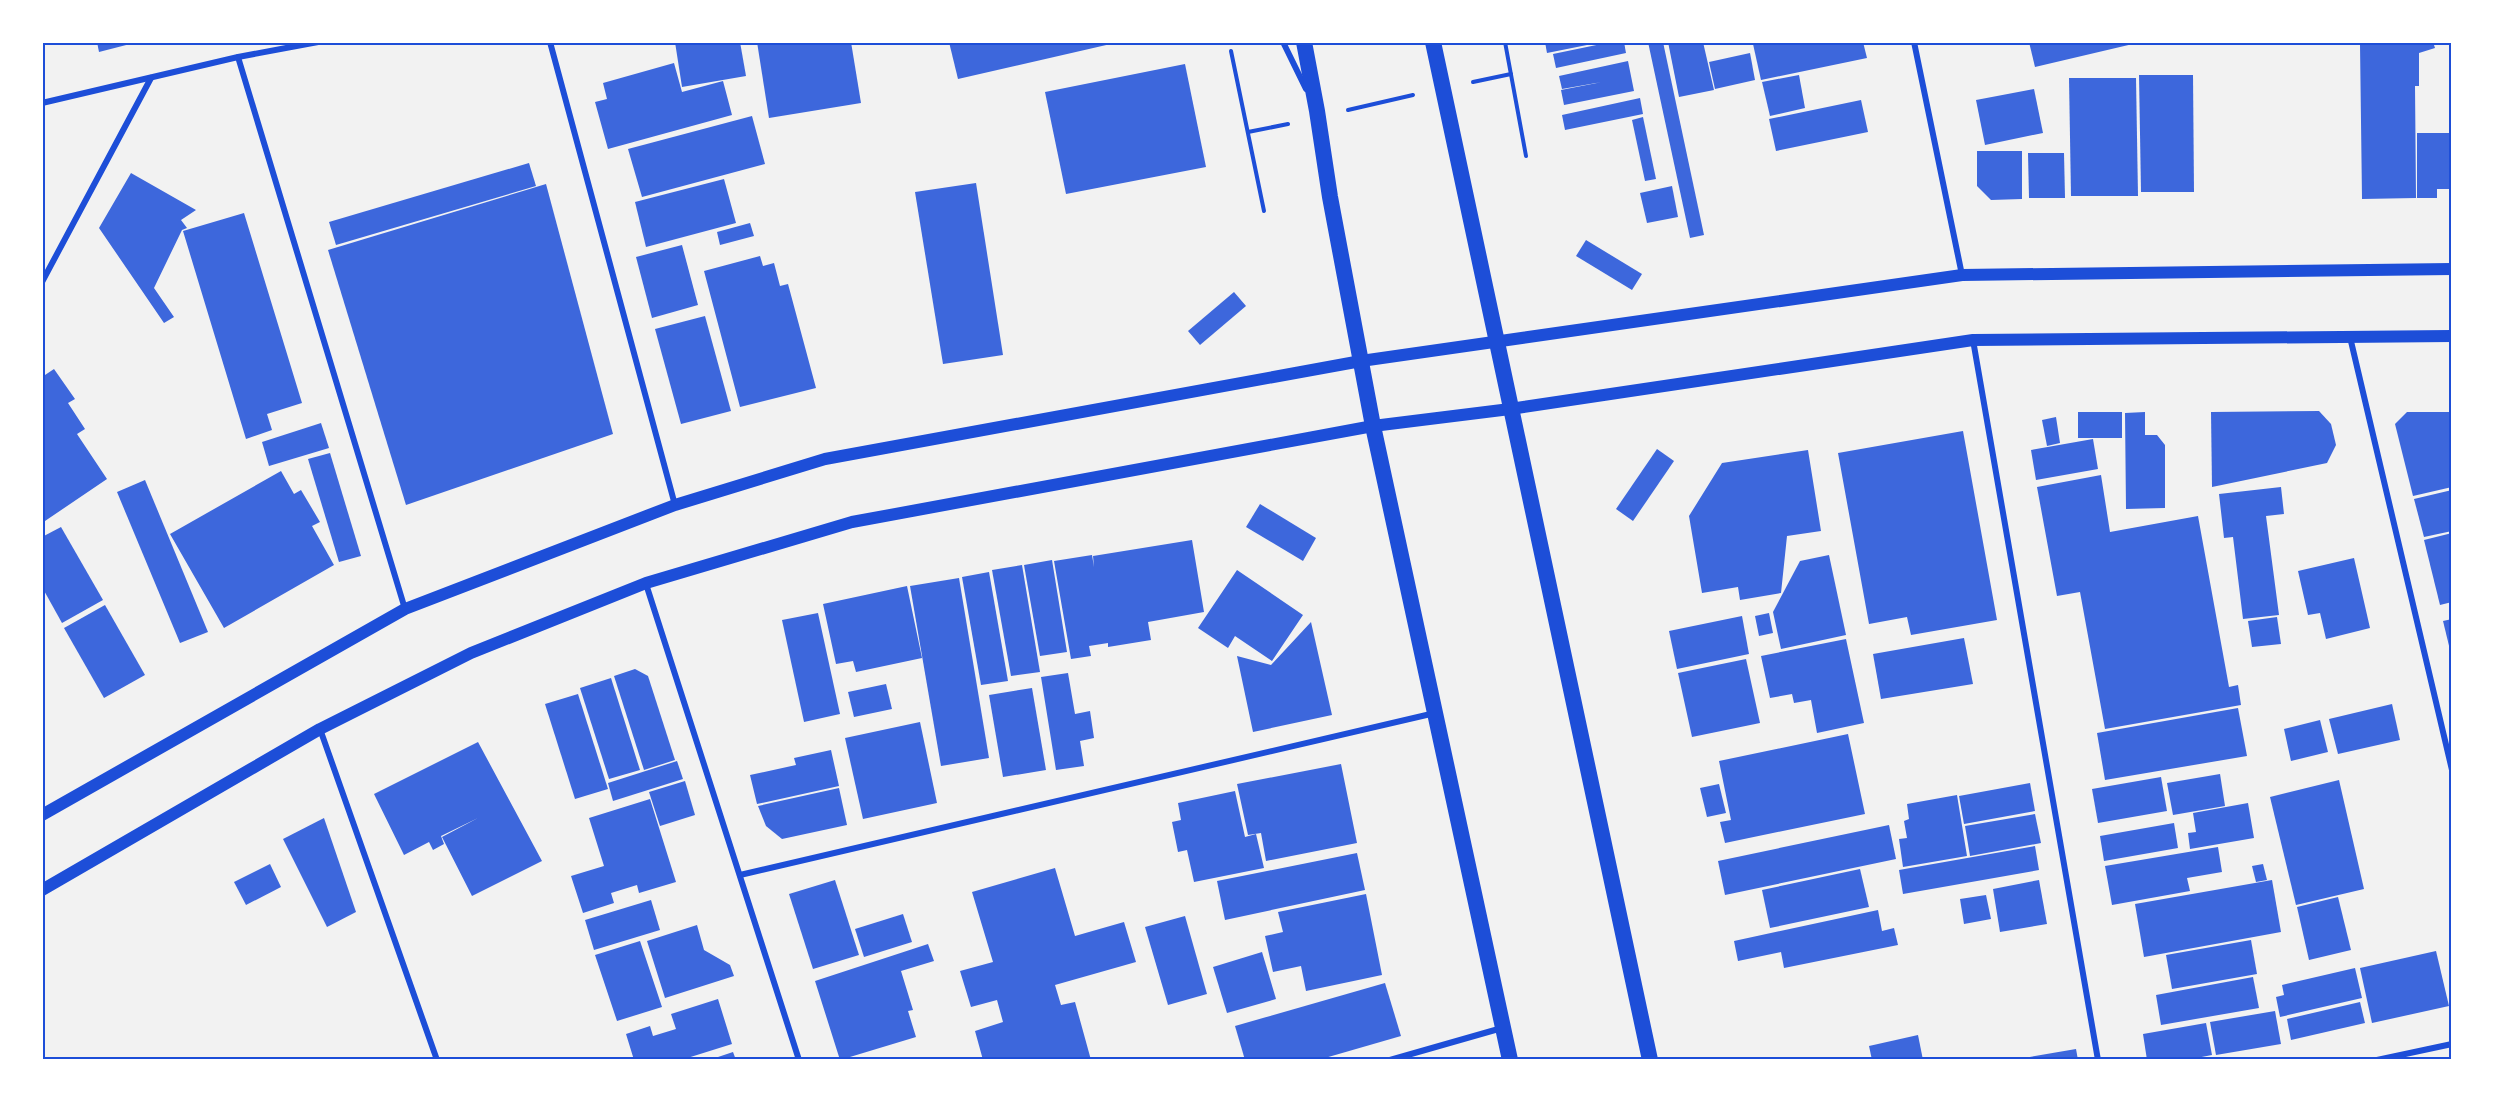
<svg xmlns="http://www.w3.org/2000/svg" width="2494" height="1102" viewBox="0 0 2494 1102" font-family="'Noto Sans',sans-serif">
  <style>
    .building { fill: #3d67dc }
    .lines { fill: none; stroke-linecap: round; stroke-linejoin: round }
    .path { stroke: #1d4ed8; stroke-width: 4 }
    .minor { stroke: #1d4ed8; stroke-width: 6 }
    .secondary { stroke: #1d4ed8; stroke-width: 12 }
    .trunk { stroke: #1d4ed8; stroke-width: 16 }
    .neatline { fill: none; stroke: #1d4ed8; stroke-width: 2 }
  </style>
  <rect width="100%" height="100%" fill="#f2f2f2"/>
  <g class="building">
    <path d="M97 42H134V43L99 52Z"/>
    <path d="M675 42H740L746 76 682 87Z"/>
    <path d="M757 42H851L861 103 769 118Z"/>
    <path d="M949 42H1115V43L958 79Z"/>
    <path d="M1545 42H1597V43L1547 53Z"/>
    <path d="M1611 42H1624L1626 53 1556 68 1553 54Z"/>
    <path d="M1648 42H1663L1704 235 1690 238Z"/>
    <path d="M1668 42H1703L1714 90 1679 97Z"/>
    <path d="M1762 42H1863L1867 58 1761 80 1753 44Z"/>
    <path d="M2029 42H2137V43L2035 67Z"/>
    <path d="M2367 42H2433L2435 48 2419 53V86H2415L2416 198 2362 199 2360 44Z"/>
    <path d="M1750 53 1755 80 1715 89 1709 62Z"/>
    <path d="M1628 61 1634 91 1564 105 1561 90 1602 82 1562 89 1559 76Z"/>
    <path d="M674 63 682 92 723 81 732 115 608 149 595 102 607 99 603 83Z"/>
    <path d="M1185 64 1206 167 1066 194 1045 92Z"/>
    <path d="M1799 75 1805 108 1770 116 1762 82Z"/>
    <path d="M2139 75H2193L2194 192H2141Z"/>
    <path d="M2069 78H2136L2138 196H2071Z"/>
    <path d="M2034 89 2043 133 1985 145 1976 100Z"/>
    <path d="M1640 98 1643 114 1565 130 1562 115Z"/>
    <path d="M1861 100 1868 132 1776 151 1769 119Z"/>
    <path d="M752 116 765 164 642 197 628 149Z"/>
    <path d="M1643 117 1656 179 1645 181 1632 120Z"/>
    <path d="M2417 133H2452V189H2437V198H2417Z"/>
    <path d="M1977 151H2022V199L1991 200 1977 186Z"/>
    <path d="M2028 153H2064L2065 198H2029Z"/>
    <path d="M529 163 536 186 336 245 329 222Z"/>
    <path d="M131 173 196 210 181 220 187 228 182 230 154 288 174 317 164 323 99 228Z"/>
    <path d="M724 179 736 223 646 247 635 202Z"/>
    <path d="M976 183 1003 355 943 364 915 192Z"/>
    <path d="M546 184 613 434 406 505 328 250Z"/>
    <path d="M1672 186 1678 217 1647 223 1640 193Z"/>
    <path d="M244 213 302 403 267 414 272 430 246 439 183 231Z"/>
    <path d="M750 223 754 236 720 245 717 232Z"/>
    <path d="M1586 240 1642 274 1632 290 1576 256Z"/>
    <path d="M682 245 698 305 652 318 636 257Z"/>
    <path d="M760 256 763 266 774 263 780 286 788 284 816 388 740 407 704 271Z"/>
    <path d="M1234 292 1246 306 1200 345 1188 331Z"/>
    <path d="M705 316 731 411 681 424 655 329Z"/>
    <path d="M54 369 75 399 68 403 85 429 77 434 107 479 45 521 42 516V377Z"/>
    <path d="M2319 411 2331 424 2336 445 2327 463 2212 487 2211 412Z"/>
    <rect x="2078" y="412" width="44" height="26"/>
    <path d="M2145 412V435H2157L2165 445V508L2126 509 2125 413Z"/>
    <path d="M2407 412H2452V487L2413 496 2395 424Z"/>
    <path d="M2056 417 2060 443 2047 446 2042 420Z"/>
    <path d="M321 423 329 448 269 466 262 442Z"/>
    <path d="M1963 431 1997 620 1911 635 1907 617 1869 624 1838 453Z"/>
    <path d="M2093 439 2098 469 2036 480 2031 450Z"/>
    <path d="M1657 449 1674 461 1633 521 1616 509Z"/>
    <path d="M1808 450 1821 531 1787 536 1781 593 1740 600 1738 587 1702 593 1689 516 1722 463Z"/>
    <path d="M330 453 361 556 339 562 308 459Z"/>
    <path d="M281 471 294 494 301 490 320 522 312 526 334 565 224 628 170 534Z"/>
    <path d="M2101 475 2110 532 2198 516 2229 687 2238 685 2241 705 2105 729 2080 592 2057 596 2037 487Z"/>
    <path d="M145 480 208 632 180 643 117 492Z"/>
    <path d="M2281 487 2284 514 2266 516 2279 615 2243 619 2233 537 2224 538 2219 494Z"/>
    <path d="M2452 490V531L2424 537 2414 499Z"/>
    <path d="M1260 504 1316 538 1303 561 1246 527Z"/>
    <path d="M61 527 103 600 62 623 42 587V537Z"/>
    <path d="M2452 533V602L2440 605 2424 540Z"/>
    <path d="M1192 540 1204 612 1148 622 1151 640 1108 647V643L1089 646 1091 656 1071 659 1054 561 1092 555 1094 567 1093 556Z"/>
    <path d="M1829 555 1846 635 1781 649 1773 612 1800 561Z"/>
    <path d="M2354 558 2370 628 2326 639 2320 613 2308 615 2298 571Z"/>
    <path d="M1052 560 1067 652 1040 656 1024 565Z"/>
    <path d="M1022 565 1040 672 1011 676 992 570Z"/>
    <path d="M1237 570 1303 615 1272 661 1235 636 1228 648 1198 628Z"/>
    <path d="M989 572 1008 681 981 685 962 577Z"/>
    <path d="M959 578 989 758 941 766 910 586Z"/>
    <path d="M907 586 922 658 856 672 853 661 836 664 823 604Z"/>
    <path d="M105 605 145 675 104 698 64 628Z"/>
    <path d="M818 613 840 714 804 722 782 620Z"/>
    <path d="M1769 613 1773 633 1759 636 1755 616Z"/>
    <path d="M1742 616 1749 654 1677 669 1669 631Z"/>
    <path d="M2277 617 2281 644 2252 647 2248 621Z"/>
    <path d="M2452 619V654H2451L2443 621Z"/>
    <path d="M1311 622 1332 715 1253 732 1237 656 1271 665Z"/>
    <path d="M1964 638 1973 684 1881 699 1873 654Z"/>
    <path d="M1846 639 1864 723 1817 733 1811 700 1794 703 1792 694 1770 698 1761 656Z"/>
    <path d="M1746 659 1760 723 1692 737 1678 673Z"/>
    <path d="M635 669 648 676 675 760 644 770 614 676Z"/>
    <path d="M1068 673 1075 714 1090 711 1094 738 1080 741 1084 766 1056 770 1041 677Z"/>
    <path d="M611 678 640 770 609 779 580 688Z"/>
    <path d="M886 684 892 709 854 717 848 692Z"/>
    <path d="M1032 688 1046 770 1003 777 989 695Z"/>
    <path d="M578 694 608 789 575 799 545 704Z"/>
    <path d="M2392 704 2400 740 2338 754 2329 719Z"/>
    <path d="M2238 708 2247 756 2105 780 2097 733Z"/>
    <path d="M2320 720 2328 752 2291 761 2284 729Z"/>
    <path d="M920 722 937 803 863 819 845 738Z"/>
    <path d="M1848 734 1865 814 1725 843 1720 822 1731 820 1719 761Z"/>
    <path d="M478 742 542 861 472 896 442 837 478 818 441 836 444 844 433 850 429 842 404 855 374 794Z"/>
    <path d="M831 750 839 786 757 804 750 775 796 765 794 758Z"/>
    <path d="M677 761 683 779 613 801 608 783Z"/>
    <path d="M1341 764 1357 843 1266 861 1261 833 1248 835 1237 784Z"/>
    <path d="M2220 774 2225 806 2173 815 2167 783Z"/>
    <path d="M2161 777 2167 811 2098 823 2092 789Z"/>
    <path d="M2339 780 2364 889 2296 905 2270 797Z"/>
    <path d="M685 781 695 815 660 826 649 792Z"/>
    <path d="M2030 783 2035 811 1964 824 1959 796Z"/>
    <path d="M1719 784 1726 813 1707 817 1700 788Z"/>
    <path d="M839 788 847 825 782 839 766 826 758 806Z"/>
    <path d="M1235 791 1245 837 1256 834 1264 868 1194 882 1187 850 1178 852 1172 822 1181 820 1178 803Z"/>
    <path d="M1957 795 1967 856 1903 867 1899 839 1907 838 1904 821 1909 819 1907 804Z"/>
    <path d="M650 799 676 882 639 893 637 885 611 893 614 903 583 913 571 876 604 866 589 818Z"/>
    <path d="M2248 803 2254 838 2190 849 2188 833 2196 832 2193 813Z"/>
    <path d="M2035 814 2041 843 1970 856 1965 826Z"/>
    <path d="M324 818 356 912 327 927 283 839Z"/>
    <path d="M2174 823 2178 848 2104 861 2100 836Z"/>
    <path d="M1889 825 1896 859 1725 895 1718 861Z"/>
    <path d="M2035 846 2039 870 1903 894 1899 870Z"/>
    <path d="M2218 847 2222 872 2187 878 2190 891 2112 905 2105 866Z"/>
    <path d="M1357 853 1365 890 1225 920 1217 881Z"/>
    <path d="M270 864 281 887 246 905 234 882Z"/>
    <path d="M2263 864 2267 880 2256 882 2252 866Z"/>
    <path d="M1055 868 1075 936 1124 922 1136 962 1055 985 1061 1005 1075 1002 1091 1060H983L975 1031 1003 1022 997 1000 971 1007 960 971 993 962 972 892Z"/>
    <path d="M1860 869 1869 907 1770 928 1762 890Z"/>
    <path d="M835 880 859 955 813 969 789 894Z"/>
    <path d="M2039 880 2047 924 2000 932 1993 889Z"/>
    <path d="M2272 880 2281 932 2144 957 2135 904Z"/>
    <path d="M1366 894 1382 975 1306 991 1301 966 1273 972 1265 936 1283 932 1278 912Z"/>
    <path d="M1986 895 1991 919 1964 924 1960 899Z"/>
    <path d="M2338 897 2351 950 2309 960 2297 907Z"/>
    <path d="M651 900 660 930 594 950 585 920Z"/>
    <path d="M1878 910 1882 931 1894 928 1898 945 1784 968 1781 952 1738 961 1734 941Z"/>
    <path d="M903 914 912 942 864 957 855 929Z"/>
    <path d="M1185 916 1207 994 1168 1005 1145 927Z"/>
    <path d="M697 925 704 950 730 965 734 976 665 998 647 941Z"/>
    <path d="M2251 940 2257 974 2172 989 2166 955Z"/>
    <path d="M640 941 662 1007 617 1021 595 955Z"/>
    <path d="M928 944 934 961 901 971 913 1010 908 1011 916 1037 840 1060 815 981Z"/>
    <path d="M2436 951 2449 1006 2372 1023 2360 968Z"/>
    <path d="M1262 952 1276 999 1227 1013 1213 967Z"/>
    <path d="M2355 968 2362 998 2280 1017 2276 997 2284 995 2282 985Z"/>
    <path d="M2253 977 2259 1008 2161 1025 2156 995Z"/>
    <path d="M1385 983 1401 1036 1318 1060H1245L1235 1026Z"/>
    <path d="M718 999 732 1044 681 1060H634L626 1034 650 1026 653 1036 676 1029 671 1014Z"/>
    <path d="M2360 1002 2365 1023 2291 1040 2287 1019Z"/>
    <path d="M2275 1011 2281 1044 2216 1055 2210 1022Z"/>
    <path d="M2206 1023 2212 1055 2186 1060H2147L2143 1034Z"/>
    <path d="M1918 1035 1923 1060H1872L1869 1046Z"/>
    <path d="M2076 1049 2078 1060H2018V1059Z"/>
    <path d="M733 1052 736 1060H709Z"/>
  </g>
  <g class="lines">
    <g class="path">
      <path d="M1505 42 1526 156"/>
      <path d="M1231 51 1264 211"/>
      <path d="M1473 82 1511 74"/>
      <path d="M1348 110 1413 95"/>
      <path d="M1248 132 1288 124"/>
    </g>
    <g class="minor">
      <path d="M550 42 675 505"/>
      <path d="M1283 42 1306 89"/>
      <path d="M1914 42 1962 275"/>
      <path d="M238 57 405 609"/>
      <path d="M42 103 238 57 318 42"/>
      <path d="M42 282 151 78"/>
      <path d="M2350 337 2452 770"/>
      <path d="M1973 340 2098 1060"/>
      <path d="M646 584 799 1060"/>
      <path d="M320 729 437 1060"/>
      <path d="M740 875 1435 713"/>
      <path d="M1390 1060 1502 1028"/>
      <path d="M2377 1060 2452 1044"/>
    </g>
    <g class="secondary">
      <path d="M42 815 405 609 675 505 825 459 1361 361 1962 275 2452 269"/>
      <path d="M42 890 320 729 471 653 646 583 852 522 1373 426 1510 409 1973 340 2452 336"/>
    </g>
    <g class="trunk">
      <path d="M1304 42 1317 111 1330 197 1373 426 1510 1060"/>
      <path d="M1433 42 1650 1060"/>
    </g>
  </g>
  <rect width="2494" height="1102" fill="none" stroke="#ffffff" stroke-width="87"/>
  <rect x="44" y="44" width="2406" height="1014" class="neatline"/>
</svg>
